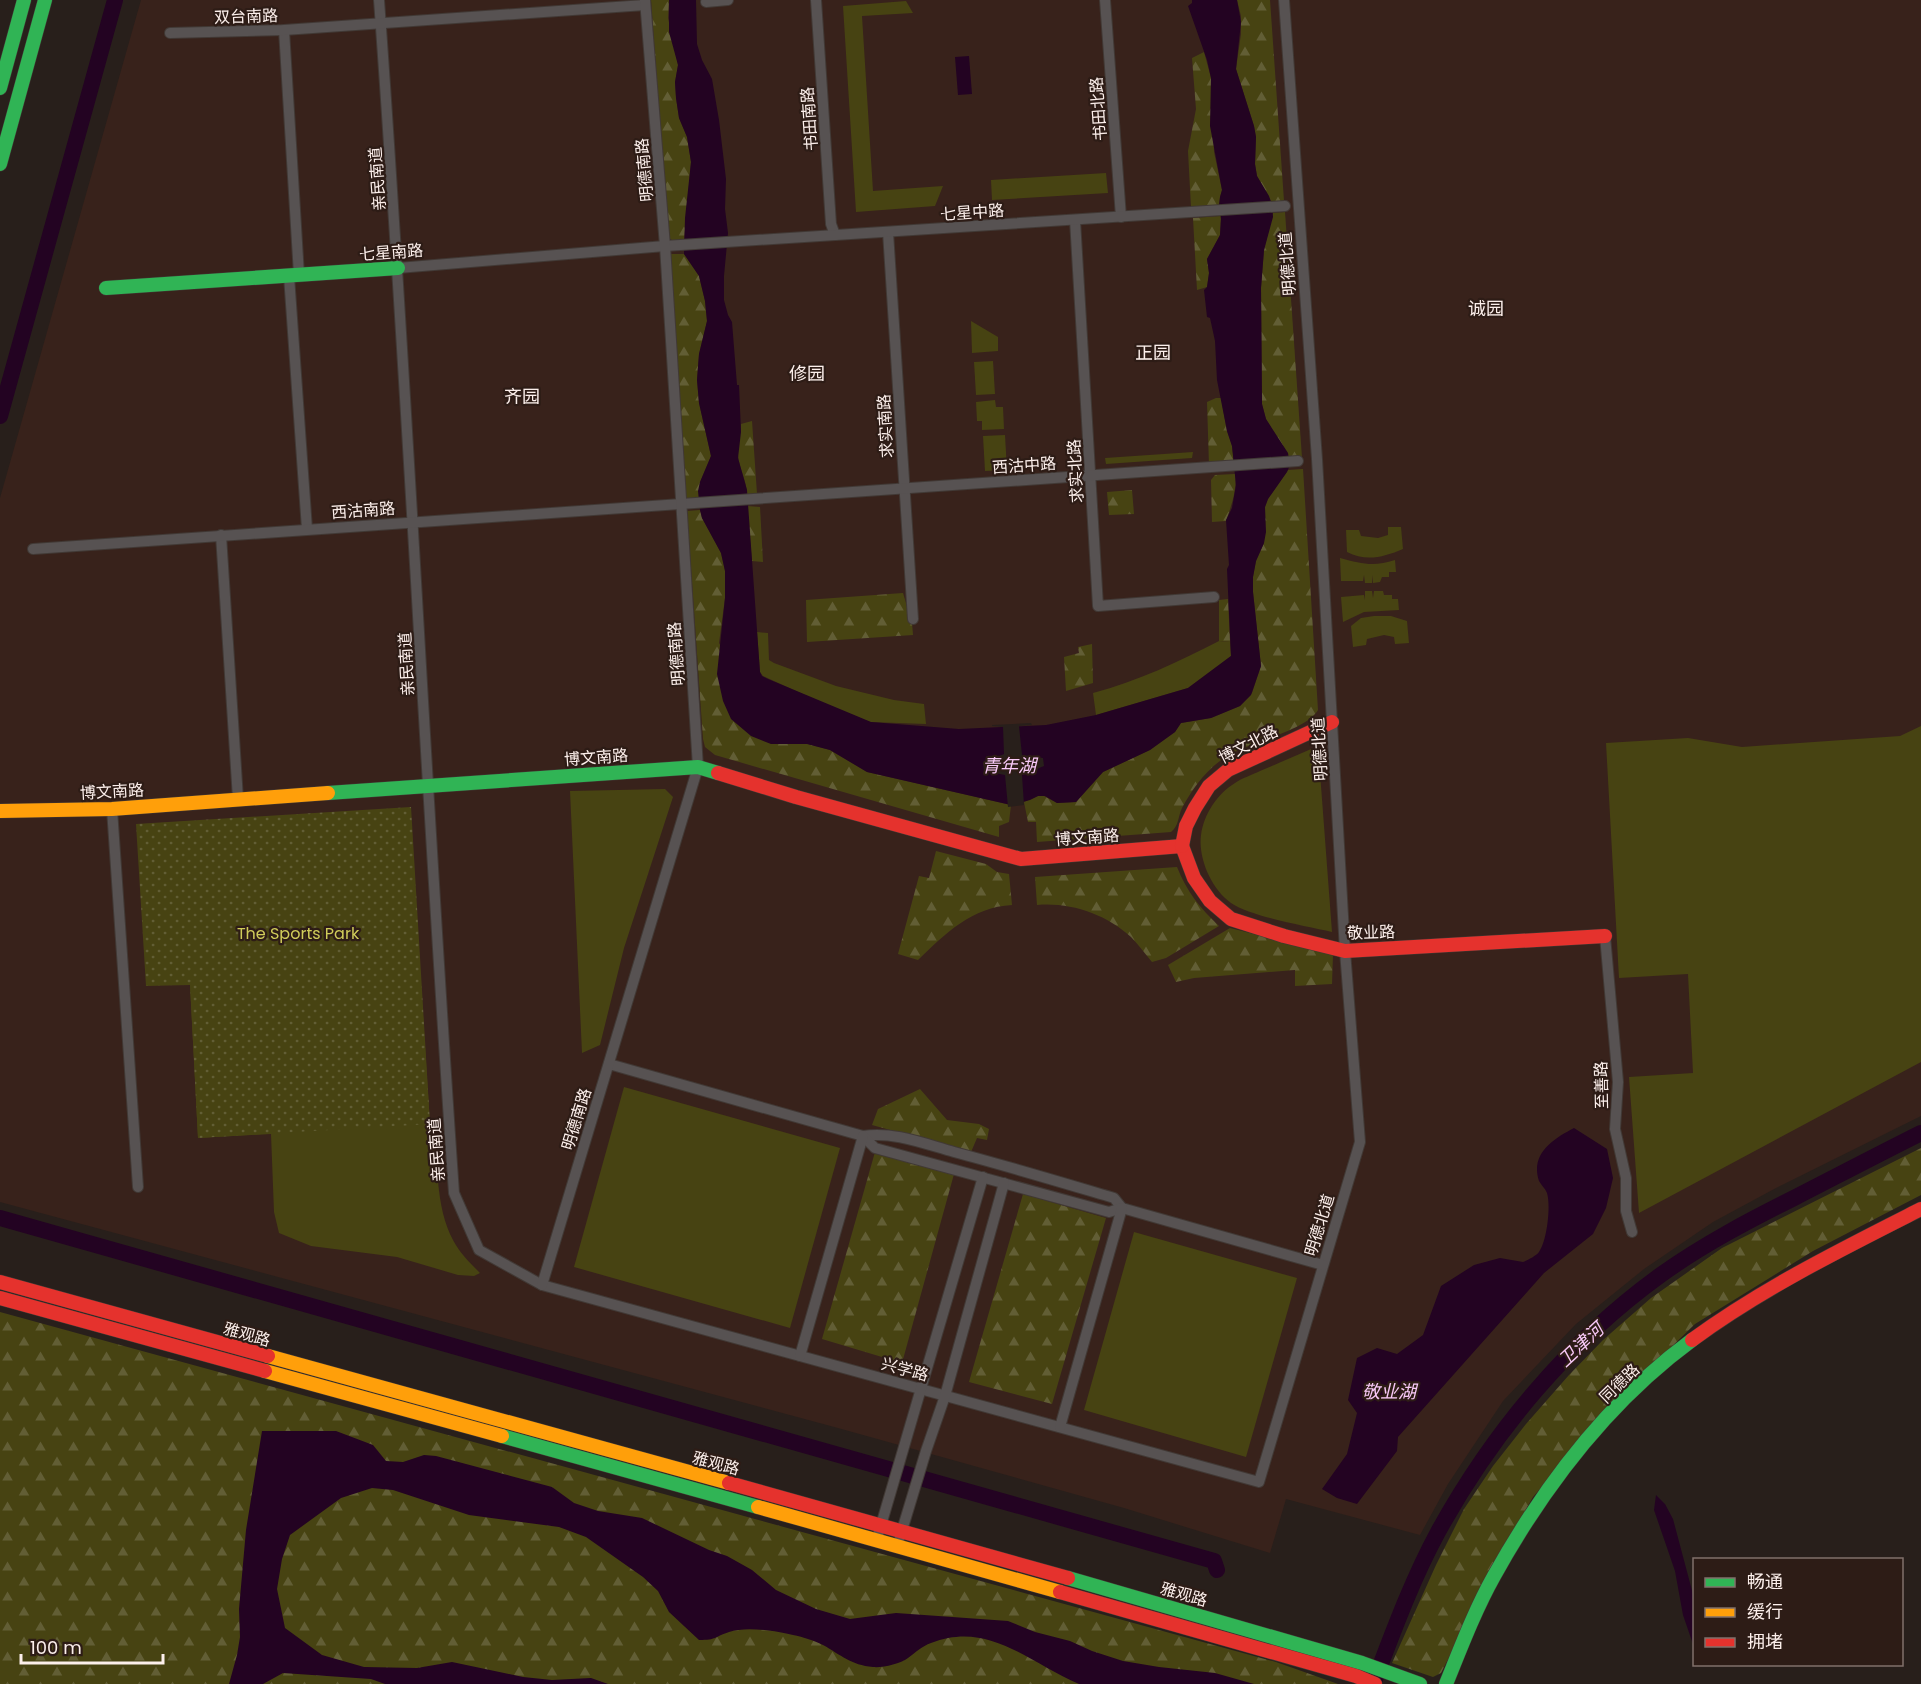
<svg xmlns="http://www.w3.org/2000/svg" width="1921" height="1684" viewBox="0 0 1921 1684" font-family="Poppins,'Noto Sans SC',sans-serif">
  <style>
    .built { fill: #38221b }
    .grass { fill: #474312 }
    .forest { fill: url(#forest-firs) }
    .park { fill: url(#park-dots) }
    .water { fill: #230322 }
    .pier { fill: #281f1b }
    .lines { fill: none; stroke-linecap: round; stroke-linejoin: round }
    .river { stroke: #230322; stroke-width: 16 }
    .street-casing { stroke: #413935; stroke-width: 12 }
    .fast-casing { stroke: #413935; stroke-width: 15 }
    .slow-casing { stroke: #413935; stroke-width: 15 }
    .jam-casing { stroke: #413935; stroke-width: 15 }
    .street { stroke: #575252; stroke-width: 10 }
    .fast { stroke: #30b455; stroke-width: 14 }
    .slow { stroke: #ff9f0a; stroke-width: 14 }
    .jam { stroke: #e5322d; stroke-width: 14 }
    .labels { text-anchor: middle; stroke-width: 4.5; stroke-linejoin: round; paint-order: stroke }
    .street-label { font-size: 16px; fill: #fcefeb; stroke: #2d1c16 }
    .park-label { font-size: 16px; fill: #d0cc5a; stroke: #2d1c16 }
    .neighbourhood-label { font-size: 18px; fill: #fcefeb; stroke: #2d1c16 }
    .water-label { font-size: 18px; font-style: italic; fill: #f9c9f8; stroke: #2d1c16 }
  </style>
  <defs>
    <pattern id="forest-firs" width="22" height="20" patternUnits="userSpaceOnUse" patternTransform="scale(1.5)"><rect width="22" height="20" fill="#474312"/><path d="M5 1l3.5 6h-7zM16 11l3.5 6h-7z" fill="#625e35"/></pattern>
    <pattern id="park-dots" width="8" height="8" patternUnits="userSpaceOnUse" patternTransform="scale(1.5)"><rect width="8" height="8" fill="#474312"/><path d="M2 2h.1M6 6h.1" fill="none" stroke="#625e35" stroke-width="1.8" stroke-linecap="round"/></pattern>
  </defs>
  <rect width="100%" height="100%" fill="#281f1b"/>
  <path class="built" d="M141 0H1921V1116L1776 1188 1713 1222 1644 1269 1576 1324 1503 1401 1448 1484 1420 1535 1286 1499 1270 1553 1124 1508 838 1428 0 1202V498Z"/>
  <g class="grass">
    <path d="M906 1 913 13 862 16 873 191 943 186 935 206 856 212 843 6Z"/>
    <path d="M1106 173 1108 193 992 200 991 180Z"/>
    <path d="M971 321 998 337V351L972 353Z"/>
    <path d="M993 361 995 394 976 395 974 362Z"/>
    <path d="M995 400 996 407H1003L1004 429 982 430V421H977L976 402Z"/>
    <path d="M1005 435 1007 470 985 471 983 436Z"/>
    <path d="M1193 452 1192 458 1106 464 1105 458Z"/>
    <path d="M1388 527H1401L1403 549C1384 557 1366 562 1347 552L1346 530H1359L1361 536 1378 538 1388 535Z"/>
    <path d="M1340 558C1362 564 1374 567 1395 560L1396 572H1389V577H1382L1380 582 1373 583 1372 575V583H1365L1364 575 1363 581H1341Z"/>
    <path d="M1365 591H1372L1373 598 1374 591H1383L1384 595H1392V599H1398L1399 610 1364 612 1343 622 1341 597 1364 595 1365 600Z"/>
    <path d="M1374 616H1391L1407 621 1409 643 1395 644 1394 637 1384 635 1367 639 1366 645 1353 647 1351 626 1361 618Z"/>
    <path d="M757 632 768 633 769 660 774 663 836 686 894 700 924 704 926 724 870 722 820 702 763 676 760 672Z"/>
    <path d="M1219 641 1230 642 1231 656 1188 688 1096 715 1093 693C1138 681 1178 662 1219 641Z"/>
    <path d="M1921 726V1062L1639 1213 1629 1077 1693 1073 1688 974 1619 978 1606 743 1688 738 1742 747 1900 736Z"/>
    <path d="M1318 746 1332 932C1306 926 1252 917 1231 903 1211 889 1198 858 1201 835 1204 814 1217 794 1235 783 1242 778 1252 775 1260 771 1279 763 1299 754 1318 746Z"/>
    <path d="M665 789 673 797 624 948 600 1045 582 1053 570 791Z"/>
    <path d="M420 968 430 1124 434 1125C438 1162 435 1206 453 1240 459 1252 470 1263 480 1273L474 1276 458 1275 397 1257 311 1246 279 1233 274 1212 271 1134 198 1138 190 984Z"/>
    <path d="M624 1087 840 1148 790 1328 574 1267Z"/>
    <path d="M1134 1232 1297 1278 1246 1457 1084 1410Z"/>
  </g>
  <g class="forest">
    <path d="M651 0H669L668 18 678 65 675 82 676 98 679 118 687 137 691 162 684 241H673L668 237Z"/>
    <path d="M1237 0H1270L1284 201H1271L1257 176 1255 164 1256 137 1254 126 1236 69 1241 34V16Z"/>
    <path d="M1204 52 1211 78 1214 152 1222 190 1220 197 1219 206 1191 207 1188 151 1196 109 1192 58Z"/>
    <path d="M1285 212 1302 458 1289 459 1266 419 1262 404 1261 288 1264 250 1273 213Z"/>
    <path d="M1221 216 1220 235 1207 259 1209 273 1207 287 1197 290 1193 218Z"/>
    <path d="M669 254H684L699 276 705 301 707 321 699 354 697 380 699 403 711 456 700 482 699 500 685 501Z"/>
    <path d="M1216 398H1221L1227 431 1232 446 1234 464 1209 465 1207 402Z"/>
    <path d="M752 421 757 494H747C747 481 739 468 738 455 737 445 741 435 741 424Z"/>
    <path d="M1303 469 1318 710C1305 732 1246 742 1224 758 1205 771 1193 788 1182 808 1178 816 1179 826 1171 832L1037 842 1036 822H1028L1024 802 1038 796H1044L1057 803 1076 802 1103 772 1150 750 1175 732 1181 723 1211 718 1240 706 1252 693 1261 666 1253 592V577L1256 561 1264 543 1265 507 1268 499 1288 470Z"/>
    <path d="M1235 474C1237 492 1231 506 1226 521L1212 522 1211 480 1215 475Z"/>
    <path d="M1132 490 1134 514 1109 515 1107 492Z"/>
    <path d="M747 506 760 507 763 562 752 561Z"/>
    <path d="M700 510 702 518 721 553 725 571V598L719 643 771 744H808L830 750 867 772 1011 805 1009 822 999 826V837L715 755 705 747 703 739 687 511Z"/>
    <path d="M903 593 912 623 913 635 807 642 806 600Z"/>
    <path d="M1228 599 1230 642 1219 641V600Z"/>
    <path d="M1092 644 1093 683 1066 691 1064 657 1079 653 1078 647Z"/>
    <path d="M936 851 986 864 997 872 1009 874 1012 905C972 907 946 933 918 960L898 954 919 876 929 878Z"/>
    <path d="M1177 867C1187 892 1200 908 1219 926L1166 958 1152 962C1145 954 1139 945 1131 937 1106 914 1070 902 1037 905L1035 877Z"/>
    <path d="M1230 928 1333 954 1332 984 1295 986V970L1194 978 1176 982 1168 965Z"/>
    <path d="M920 1089 947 1120 979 1124 989 1129 987 1140 977 1138 971 1152 872 1125 878 1109Z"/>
    <path d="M1921 1148V1195L1813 1251 1695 1324 1614 1403 1533 1497 1483 1583 1460 1636 1441 1673 1433 1677 1392 1663 1436 1565 1464 1509 1493 1466 1526 1424 1569 1375 1603 1340 1651 1298 1722 1248Z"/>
    <path d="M875 1152 954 1174 902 1363 822 1339Z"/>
    <path d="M1023 1194 1106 1218 1052 1404 969 1382Z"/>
    <path d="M0 1312 1276 1662 1338 1684H0Z"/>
  </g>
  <path class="park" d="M411 807 430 1124 198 1138 190 985 146 986 136 824Z"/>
  <g class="water">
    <path d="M669 0H696L697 44 702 60 712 79 719 120 726 179 725 209 728 233 724 276V300L728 315 732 322 737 385H739L741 432 738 458 747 490 760 672 762 676 768 679 871 722 959 729 1046 725 1096 715 1188 688 1231 656 1227 569 1229 565 1226 520 1232 508 1236 485 1232 446 1227 431 1217 380 1215 341 1210 318 1207 317 1204 290 1207 287 1209 273 1207 259 1220 235 1221 219 1219 206 1220 197 1222 190 1210 126 1211 78 1207 60 1188 6 1192 3V0H1237L1241 22 1236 69 1254 126 1256 137 1255 164 1257 176 1269 196 1272 205 1273 217 1264 250 1261 288 1262 404 1266 419 1288 453 1290 465 1287 472 1268 499 1265 507 1266 532 1264 543 1256 561 1253 577V592L1261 666 1251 695 1240 706 1211 718 1181 723 1175 732 1150 750 1103 772 1076 802 1057 803 1045 796H1038L1030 800 1011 805 867 772 830 750 807 744H771L751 736 731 719 723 701 717 674 725 598V571L721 553 702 518 700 510 698 491 700 482 711 456 699 403 697 380 699 354 707 321 705 301 699 276 684 254 685 218 691 162 687 137 679 118 676 98 675 82 678 65 669 32Z"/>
    <path d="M969 56 972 94 958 95 955 57Z"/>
    <path d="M1574 1128 1607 1149 1613 1178 1606 1208 1593 1234 1544 1273 1398 1437 1397 1451 1357 1504 1337 1498 1322 1489 1347 1454 1357 1413 1348 1400 1357 1358 1377 1348 1397 1354 1423 1335 1441 1286 1474 1265 1500 1258 1523 1262C1528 1260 1536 1256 1539 1252 1547 1241 1551 1206 1547 1193 1545 1188 1541 1185 1539 1181 1530 1154 1553 1139 1574 1128Z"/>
    <path d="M262 1431H336L373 1445 386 1461 403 1462 424 1455 436 1456 552 1487 574 1503 598 1511 642 1518 709 1550 727 1556 752 1570 776 1590 816 1609 850 1619 896 1613 1008 1621 1035 1632 1070 1641 1092 1651 1123 1661 1159 1667 1215 1673 1254 1684H1079C1029 1663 989 1620 931 1643 922 1646 915 1653 908 1658 900 1664 882 1668 873 1667 851 1665 841 1655 823 1645 815 1641 803 1637 793 1635 776 1631 746 1626 729 1632 714 1637 717 1640 699 1640L669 1612 658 1591 643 1577 586 1537 559 1527 469 1515 393 1490 372 1488 341 1498 290 1535 282 1559 277 1589 285 1628 322 1655 364 1667 417 1668 452 1662 523 1677 552 1680 591 1678 608 1684H385L371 1679 283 1673 263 1684H229L237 1655 240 1637 239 1609 246 1530Z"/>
    <path d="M1656 1495 1665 1504 1673 1519 1694 1598V1647L1683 1615 1675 1571 1654 1510Z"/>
  </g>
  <path class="pier" d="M1031 723 1032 725 1019 726 1022 755 1043 758 1044 766 1022 775 1024 805 1008 807 1005 775 984 771 983 763 1004 754 1003 727 992 726V725Z"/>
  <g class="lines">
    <g class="river">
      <path d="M0 416 115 0"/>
      <path d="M0 1218 1214 1561 1217 1570"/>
      <path d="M1374 1682C1393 1632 1412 1580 1438 1532 1493 1432 1569 1341 1662 1274 1704 1244 1750 1220 1796 1197 1837 1176 1879 1154 1921 1133"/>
    </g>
    <g class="street-casing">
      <g id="street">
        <path d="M379 0C408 397 426 795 454 1193L479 1250 542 1285 1259 1482 1360 1142 1345 951 1317 459 1284 0"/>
        <path d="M816 0 831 224 835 235"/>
        <path d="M1105 0 1121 217"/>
        <path d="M706 2 728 0"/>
        <path d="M284 30 299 275"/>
        <path d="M170 33 284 30 645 5"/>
        <path d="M1075 220 1098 606 1214 597"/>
        <path d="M888 232 913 619"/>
        <path d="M398 268 665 246 1285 206"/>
        <path d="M289 276 307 529"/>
        <path d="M221 535 238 799"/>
        <path d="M33 549 1298 461"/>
        <path d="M112 809 138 1187"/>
        <path d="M1605 936 1618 1082 1615 1129 1626 1178V1211L1632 1232"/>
        <path d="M609 1064 863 1136C893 1131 925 1144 954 1152 1007 1166 1060 1182 1114 1198L1122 1208"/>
        <path d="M863 1136 875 1148 1109 1212 1122 1208 1323 1265"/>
        <path d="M542 1285 698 767 665 246 645 0"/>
        <path d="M800 1356 863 1136"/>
        <path d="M1060 1427 1122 1208"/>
        <path d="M879 1532 983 1177"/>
        <path d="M900 1537 926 1451 945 1396 1004 1183"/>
      </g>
    </g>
    <g class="fast-casing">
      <g id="fast">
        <path d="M0 88 24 0"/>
        <path d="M0 164 45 0"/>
        <path d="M106 288 398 268"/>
        <path d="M328 793 698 767 718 773"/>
        <path d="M502 1436 758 1507"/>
        <path d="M1068 1578 1362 1663 1420 1684"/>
        <path d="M1446 1684C1461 1647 1475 1610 1494 1576 1544 1486 1609 1401 1692 1340"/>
      </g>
    </g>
    <g class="slow-casing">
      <g id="slow">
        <path d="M0 811 112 809 328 793"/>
        <path d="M268 1356 729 1483"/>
        <path d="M265 1371 502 1436"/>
        <path d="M758 1507 1060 1592"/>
      </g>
    </g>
    <g class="jam-casing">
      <g id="jam">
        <path d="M718 773 796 797 1021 859 1182 846"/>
        <path d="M1182 846 1194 878 1210 901 1231 919 1284 936 1345 951 1605 936"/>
        <path d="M1182 846 1186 826 1195 808 1209 786 1228 770 1332 722"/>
        <path d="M0 1282 268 1356"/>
        <path d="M0 1298 265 1371"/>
        <path d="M1692 1340C1763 1288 1842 1249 1921 1209"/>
        <path d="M729 1483 1068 1578"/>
        <path d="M1060 1592 1356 1676 1375 1684"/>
      </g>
    </g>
    <use href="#street" class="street"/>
    <use href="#fast" class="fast"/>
    <use href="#slow" class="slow"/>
    <use href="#jam" class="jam"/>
  </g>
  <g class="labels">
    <g class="street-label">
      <text transform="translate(246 16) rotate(-2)" y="6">双台南路</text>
      <text transform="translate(1098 109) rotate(-94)" y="6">书田北路</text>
      <text transform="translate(809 119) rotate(-94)" y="6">书田南路</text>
      <text transform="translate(644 170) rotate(-95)" y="6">明德南路</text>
      <text transform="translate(377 179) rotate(-94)" y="6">亲民南道</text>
      <text transform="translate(972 212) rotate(-4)" y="6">七星中路</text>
      <text transform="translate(391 252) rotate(-4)" y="6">七星南路</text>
      <text transform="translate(1287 264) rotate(-94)" y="6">明德北道</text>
      <text transform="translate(885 426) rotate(-93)" y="6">求实南路</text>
      <text transform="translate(1024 465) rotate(-4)" y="6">西沽中路</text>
      <text transform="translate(1075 471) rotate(-93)" y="6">求实北路</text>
      <text transform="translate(363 510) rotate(-4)" y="6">西沽南路</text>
      <text transform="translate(676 654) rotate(-94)" y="6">明德南路</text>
      <text transform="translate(406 664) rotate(-93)" y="6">亲民南道</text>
      <text transform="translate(1248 744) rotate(-27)" y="6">博文北路</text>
      <text transform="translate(1319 749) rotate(-93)" y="6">明德北道</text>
      <text transform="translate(596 757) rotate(-4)" y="6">博文南路</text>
      <text transform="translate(112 791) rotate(-3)" y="6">博文南路</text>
      <text transform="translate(1087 837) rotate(-4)" y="6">博文南路</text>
      <text transform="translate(1371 932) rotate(-2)" y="6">敬业路</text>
      <text transform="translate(1601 1085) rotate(-91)" y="6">至善路</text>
      <text transform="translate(576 1119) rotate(-73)" y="6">明德南路</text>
      <text transform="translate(436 1150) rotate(-94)" y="6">亲民南道</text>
      <text transform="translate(1319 1225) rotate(-73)" y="6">明德北道</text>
      <text transform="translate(247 1334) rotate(16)" y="6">雅观路</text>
      <text transform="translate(905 1369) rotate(15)" y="6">兴学路</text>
      <text transform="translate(1619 1383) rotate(-44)" y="6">同德路</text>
      <text transform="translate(716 1463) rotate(15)" y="6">雅观路</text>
      <text transform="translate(1184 1594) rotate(16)" y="6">雅观路</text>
    </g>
    <g class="park-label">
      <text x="298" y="939">The Sports Park</text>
    </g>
    <g class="neighbourhood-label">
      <text x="1486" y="315">诚园</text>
      <text x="1153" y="359">正园</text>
      <text x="807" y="380">修园</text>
      <text x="522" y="403">齐园</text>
    </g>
    <g class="water-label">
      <text x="1009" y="772">青年湖</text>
      <text transform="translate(1581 1345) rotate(-43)" y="6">卫津河</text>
      <text x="1389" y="1398">敬业湖</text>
    </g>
  </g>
  <rect x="1693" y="1558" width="210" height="108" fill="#2d1c16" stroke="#80706b" stroke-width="1.5"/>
  <rect x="1705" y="1578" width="30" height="9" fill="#30b455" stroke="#80706b" stroke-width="1.5"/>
  <text x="1747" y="1588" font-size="18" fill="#fcefeb">畅通</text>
  <rect x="1705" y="1608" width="30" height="9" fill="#ff9f0a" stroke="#80706b" stroke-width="1.5"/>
  <text x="1747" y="1618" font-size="18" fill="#fcefeb">缓行</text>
  <rect x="1705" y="1638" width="30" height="9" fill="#e5322d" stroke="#80706b" stroke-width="1.5"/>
  <text x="1747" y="1648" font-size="18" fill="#fcefeb">拥堵</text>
  <path d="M21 1654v9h142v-9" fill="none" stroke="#fcefeb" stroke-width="3"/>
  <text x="30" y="1654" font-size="18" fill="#fcefeb" stroke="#2d1c16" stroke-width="4.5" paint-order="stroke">100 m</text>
</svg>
